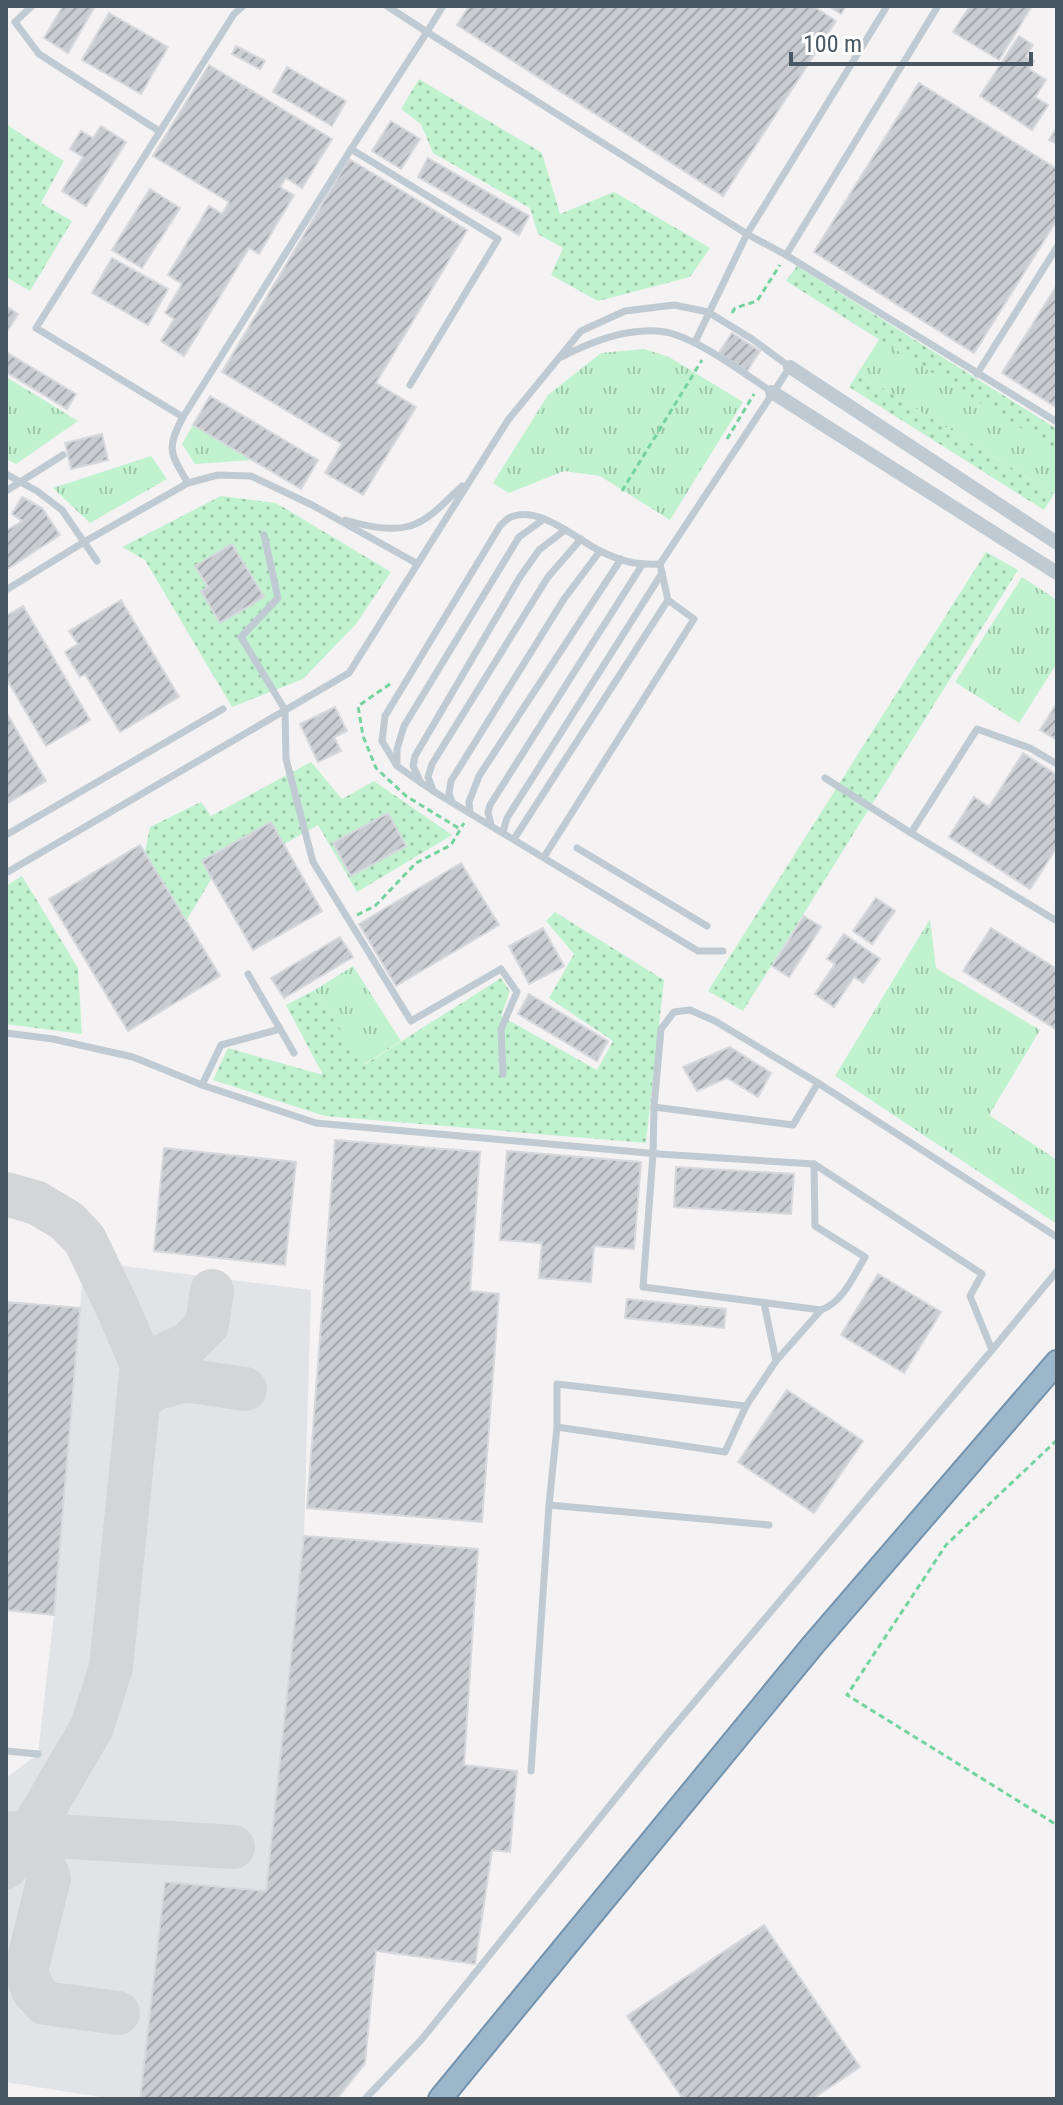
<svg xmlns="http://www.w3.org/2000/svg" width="1063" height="2105" viewBox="0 0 1063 2105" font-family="'Roboto Condensed',sans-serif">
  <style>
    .airport { fill: #e1e3e6 }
    .grass { fill: url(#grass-tufts) }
    .park { fill: url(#park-dots) }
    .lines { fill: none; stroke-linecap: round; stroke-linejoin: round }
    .taxiway { stroke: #d4d5d7; stroke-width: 44 }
    .building { fill: url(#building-hatch); stroke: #d6d8dd; stroke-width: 2 }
    .trunk-casing { stroke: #7393ae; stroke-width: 26 }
    .path { stroke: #75d39f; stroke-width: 3; stroke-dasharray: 6 4; stroke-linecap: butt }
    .service { stroke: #bfcad2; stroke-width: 7 }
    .minor { stroke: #bfcad2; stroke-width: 14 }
    .trunk { stroke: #9cb6ca; stroke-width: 22 }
  </style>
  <defs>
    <pattern id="grass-tufts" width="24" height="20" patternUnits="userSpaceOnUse" patternTransform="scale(2)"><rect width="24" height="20" fill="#c0f2d0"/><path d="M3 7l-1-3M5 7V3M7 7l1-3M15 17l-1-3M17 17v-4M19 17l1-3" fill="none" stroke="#9ec7ac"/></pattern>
    <pattern id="park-dots" width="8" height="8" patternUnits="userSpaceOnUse" patternTransform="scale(2)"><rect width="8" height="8" fill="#c0f2d0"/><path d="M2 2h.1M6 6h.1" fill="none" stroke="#9ec7ac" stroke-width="1.8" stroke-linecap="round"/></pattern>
    <pattern id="building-hatch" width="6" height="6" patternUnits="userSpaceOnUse" patternTransform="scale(2)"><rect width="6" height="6" fill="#c9cdd2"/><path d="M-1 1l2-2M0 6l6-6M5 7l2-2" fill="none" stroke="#a5a9ae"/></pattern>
  </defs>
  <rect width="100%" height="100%" fill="#f4f2f2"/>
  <path class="airport" d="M84 1261 311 1290 304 1536 266 1891 140 2099H113L6 2082V1778L38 1754 54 1615Z"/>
  <g class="grass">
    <path d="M880 338 1057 448V490L1054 494 858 373Z"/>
    <path d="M644 349 669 357 743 402 670 520 600 476 564 471 509 493 493 483 548 395 601 353Z"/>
    <path d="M8 378 78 421 16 464 6 459V382Z"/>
    <path d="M193 425 252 460 195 464 182 444Z"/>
    <path d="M151 456 167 479 90 523 53 488Z"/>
    <path d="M1022 577 1057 600V663L1019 723 955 682Z"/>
    <path d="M930 919 936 968 1040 1030 989 1115 1057 1160V1224L835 1076Z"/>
    <path d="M353 966 401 1041 363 1065 315 990Z"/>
  </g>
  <g class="park">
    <path d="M419 79 542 153 560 214 614 192 710 248 690 277 598 301 551 275 563 248 538 234 530 208 433 153 421 124 401 109Z"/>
    <path d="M6 122 10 127 64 161 41 203 72 221 30 291 6 277Z"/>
    <path d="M797 266 1057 429V451L786 281Z"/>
    <path d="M858 373 1054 494 1044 510 849 387Z"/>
    <path d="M221 496 276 503 391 572 356 624 303 679 232 707 145 560 122 547Z"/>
    <path d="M986 552 1018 570 743 1011 708 991Z"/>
    <path d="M311 762 342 799 374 781 452 835 357 892 318 825 284 844 271 823 212 878 186 921 145 852 150 827 201 802 211 816Z"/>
    <path d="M22 876 78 968 82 1034 6 1024V886Z"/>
    <path d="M555 912 664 980 646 1143 325 1116 213 1080 228 1048 323 1075 286 1005 315 990 364 1065 501 978 510 991 501 1016 597 1070 613 1041 549 998 574 954 546 921Z"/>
  </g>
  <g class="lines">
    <g class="taxiway">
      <path d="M6 1194 37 1203 67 1221 85 1240 119 1311 142 1365 111 1667 92 1727 29 1835 6 1867"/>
      <path d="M142 1365 188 1344 207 1325 212 1291"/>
      <path d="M138 1402 153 1389 185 1380 245 1389"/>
      <path d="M6 1833 233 1847"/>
      <path d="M29 1835 49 1878 26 1971 33 1990 45 2003 118 2013"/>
    </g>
  </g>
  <g class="building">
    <path d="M63 6H95L68 53 44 38Z"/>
    <path d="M469 6H813L836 21 723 196 457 25Z"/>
    <path d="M828 6H846L841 14Z"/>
    <path d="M970 6H1032L999 60 953 32Z"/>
    <path d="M109 13 168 47 141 94 82 60Z"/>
    <path d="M1019 36 1033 45 1026 56 1034 61 1029 69 1046 80 1035 97 1048 105 1032 130 980 96Z"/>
    <path d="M236 46 265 61 260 69 232 54Z"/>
    <path d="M209 65 332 139 302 188 286 178 280 187 294 195 259 254 249 248 184 356 161 341 174 319 165 313 182 284 168 275 209 206 222 214 229 202 153 156Z"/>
    <path d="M287 67 346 101 332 126 273 92Z"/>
    <path d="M919 83 1057 169V220L974 353 814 252Z"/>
    <path d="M391 121 420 139 401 169 372 151Z"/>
    <path d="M101 126 126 142 86 206 62 191 83 157 70 149 81 131 93 138Z"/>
    <path d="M1057 127V144L1049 140Z"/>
    <path d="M428 158 529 216 519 235 418 177Z"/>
    <path d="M349 159 467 230 376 383 416 407 363 495 325 473 342 444 222 372Z"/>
    <path d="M150 189 180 208 142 268 112 250Z"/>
    <path d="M112 258 168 289 148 325 92 293Z"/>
    <path d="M1057 285V408L1002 373Z"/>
    <path d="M6 306 18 314 6 333Z"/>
    <path d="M732 333 760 351 747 371 719 353Z"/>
    <path d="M6 352 76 394 67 409 6 372Z"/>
    <path d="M210 396 318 460 301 489 193 425Z"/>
    <path d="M102 434 108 460 71 469 65 443Z"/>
    <path d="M22 497 42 508 60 535 6 570V531L22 521 12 514Z"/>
    <path d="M232 544 264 597 220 623 201 591 208 587 195 566Z"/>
    <path d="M121 600 179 697 120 732 85 674 80 677 65 652 78 644 69 631Z"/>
    <path d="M23 606 90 720 46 746 6 678V616Z"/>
    <path d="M1057 703V740L1040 730Z"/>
    <path d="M335 707 347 731 334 737 341 751 318 762 300 724Z"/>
    <path d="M6 712 46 781 6 804Z"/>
    <path d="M1023 753 1057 775V847L1030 889 949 837 974 797 989 807Z"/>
    <path d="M388 813 406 846 351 876 333 843Z"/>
    <path d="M271 822 322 911 253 950 202 861Z"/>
    <path d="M140 845 220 976 128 1031 49 899Z"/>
    <path d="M461 863 499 925 396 986 359 924Z"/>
    <path d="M876 898 895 911 872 944 853 931Z"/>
    <path d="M804 916 821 927 789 977 772 966Z"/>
    <path d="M543 928 564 966 529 984 509 946Z"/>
    <path d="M991 928 1057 969V1030L963 971Z"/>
    <path d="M844 934 880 959 863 983 854 977 834 1007 815 994 835 964 827 959Z"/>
    <path d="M340 937 353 957 284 998 271 978Z"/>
    <path d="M529 994 608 1041 597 1061 518 1014Z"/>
    <path d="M730 1047 771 1073 758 1097 727 1078 697 1091 683 1067Z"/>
    <path d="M335 1140 480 1152 470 1291 499 1294 482 1522 307 1508Z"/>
    <path d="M164 1148 296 1162 285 1265 154 1251Z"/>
    <path d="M507 1151 641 1162 634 1249 594 1246 591 1282 539 1278 542 1243 500 1240Z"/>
    <path d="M676 1167 794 1174 791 1214 674 1207Z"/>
    <path d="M878 1274 941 1312 904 1373 841 1335Z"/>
    <path d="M627 1299 726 1309 724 1328 625 1318Z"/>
    <path d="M6 1302 80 1308 54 1615 6 1610Z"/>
    <path d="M787 1390 863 1441 814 1513 738 1462Z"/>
    <path d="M304 1536 478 1549 464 1765 517 1771 510 1852 492 1850 475 1964 376 1951 365 2063 337 2099H140L165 1882 266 1891Z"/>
    <path d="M764 1925 860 2067 812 2099H683L627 2016Z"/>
  </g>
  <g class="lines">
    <g class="trunk-casing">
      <path id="trunk" d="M440 2099 813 1645 1057 1362"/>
    </g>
    <g class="path">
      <path d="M732 313 735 308 757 301 780 265"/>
      <path d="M727 439 754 394"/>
      <path d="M622 491 702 360"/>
      <path d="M390 684 358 706 363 736 376 768 406 796 460 829"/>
      <path d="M357 915 375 906 416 863 451 845 464 823"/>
      <path d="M1057 1440 946 1545 847 1695 1057 1825"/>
    </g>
    <g class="service">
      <path d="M32 6 15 22 39 54 159 131"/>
      <path d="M387 6 427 32 443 6"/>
      <path d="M351 149 498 239 410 385"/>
      <path d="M786 255 938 6"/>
      <path d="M695 342 747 234 887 6"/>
      <path d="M561 357C591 342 623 329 657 331 690 332 743 373 772 392"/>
      <path d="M977 374 1057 247"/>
      <path d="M183 417 36 328 234 14 243 6"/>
      <path d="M6 474 37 491 62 510 97 561"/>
      <path d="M188 483C170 453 166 449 183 417L351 149 427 32 747 234 786 255 1057 422"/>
      <path d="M6 491 63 455"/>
      <path d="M345 520C365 526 390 532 410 526 429 521 448 499 462 486"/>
      <path d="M264 535 278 598 241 637 285 710 286 759 313 862 411 1021 501 969 517 992 501 1029 503 1074"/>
      <path d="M660 564C636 565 623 562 600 551 578 540 537 503 509 518 506 520 503 523 500 526L385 716 382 741 397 766 433 791 698 951H723"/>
      <path d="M6 590 84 542 188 483 218 475 251 476 312 505 416 563"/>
      <path d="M397 763V749L404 726 519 537 544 519"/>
      <path d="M1057 764 1030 748 977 729 911 833 1057 921"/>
      <path d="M825 778 911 833"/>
      <path d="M421 783 413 766 415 756 520 577 539 550 565 530"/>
      <path d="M433 790 428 777 432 764 548 577 581 539"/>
      <path d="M452 802 449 793 451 781 564 599 600 551"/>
      <path d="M470 813 469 802 479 776 621 559"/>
      <path d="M491 825 488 812 490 805 642 565"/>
      <path d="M503 832 507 818 662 573"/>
      <path d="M6 835 223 709"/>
      <path d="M577 848 707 926"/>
      <path d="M544 857 694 619 668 600"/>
      <path d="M6 873 349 673 508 420 581 331 625 311 674 305 708 312 752 339 790 367 660 564 668 600 514 839"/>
      <path d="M248 974 294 1053"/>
      <path d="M6 1033 53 1039 133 1057 202 1085 316 1123 659 1154 814 1164 982 1274 970 1296 992 1350 1057 1271"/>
      <path d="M202 1085 221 1045 280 1029"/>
      <path d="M654 1107 661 1029 674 1012 690 1010 715 1021 818 1083 1057 1237"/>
      <path d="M814 1164 815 1226 865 1257C853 1277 843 1302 821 1310L643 1287 653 1154 654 1107 793 1125 818 1083"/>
      <path d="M764 1303 776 1361 821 1310"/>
      <path d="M746 1406 776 1361"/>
      <path d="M549 1505 557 1427V1384L746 1406 725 1452 557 1427"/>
      <path d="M6 1751 38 1754"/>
      <path d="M531 1771 549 1505 769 1525"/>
      <path d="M365 2099 422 2039 664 1738 992 1350"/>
    </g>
    <g class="minor">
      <path d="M790 367 1057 543"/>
      <path d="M772 392 1057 573"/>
    </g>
    <use href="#trunk" class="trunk"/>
  </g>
  <rect width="1063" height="2105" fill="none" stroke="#485761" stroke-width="16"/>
  <path d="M791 52v12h240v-12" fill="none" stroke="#485761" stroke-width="4"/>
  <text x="803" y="52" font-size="24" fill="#485761" stroke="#ffffff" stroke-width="6" paint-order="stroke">100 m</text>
</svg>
